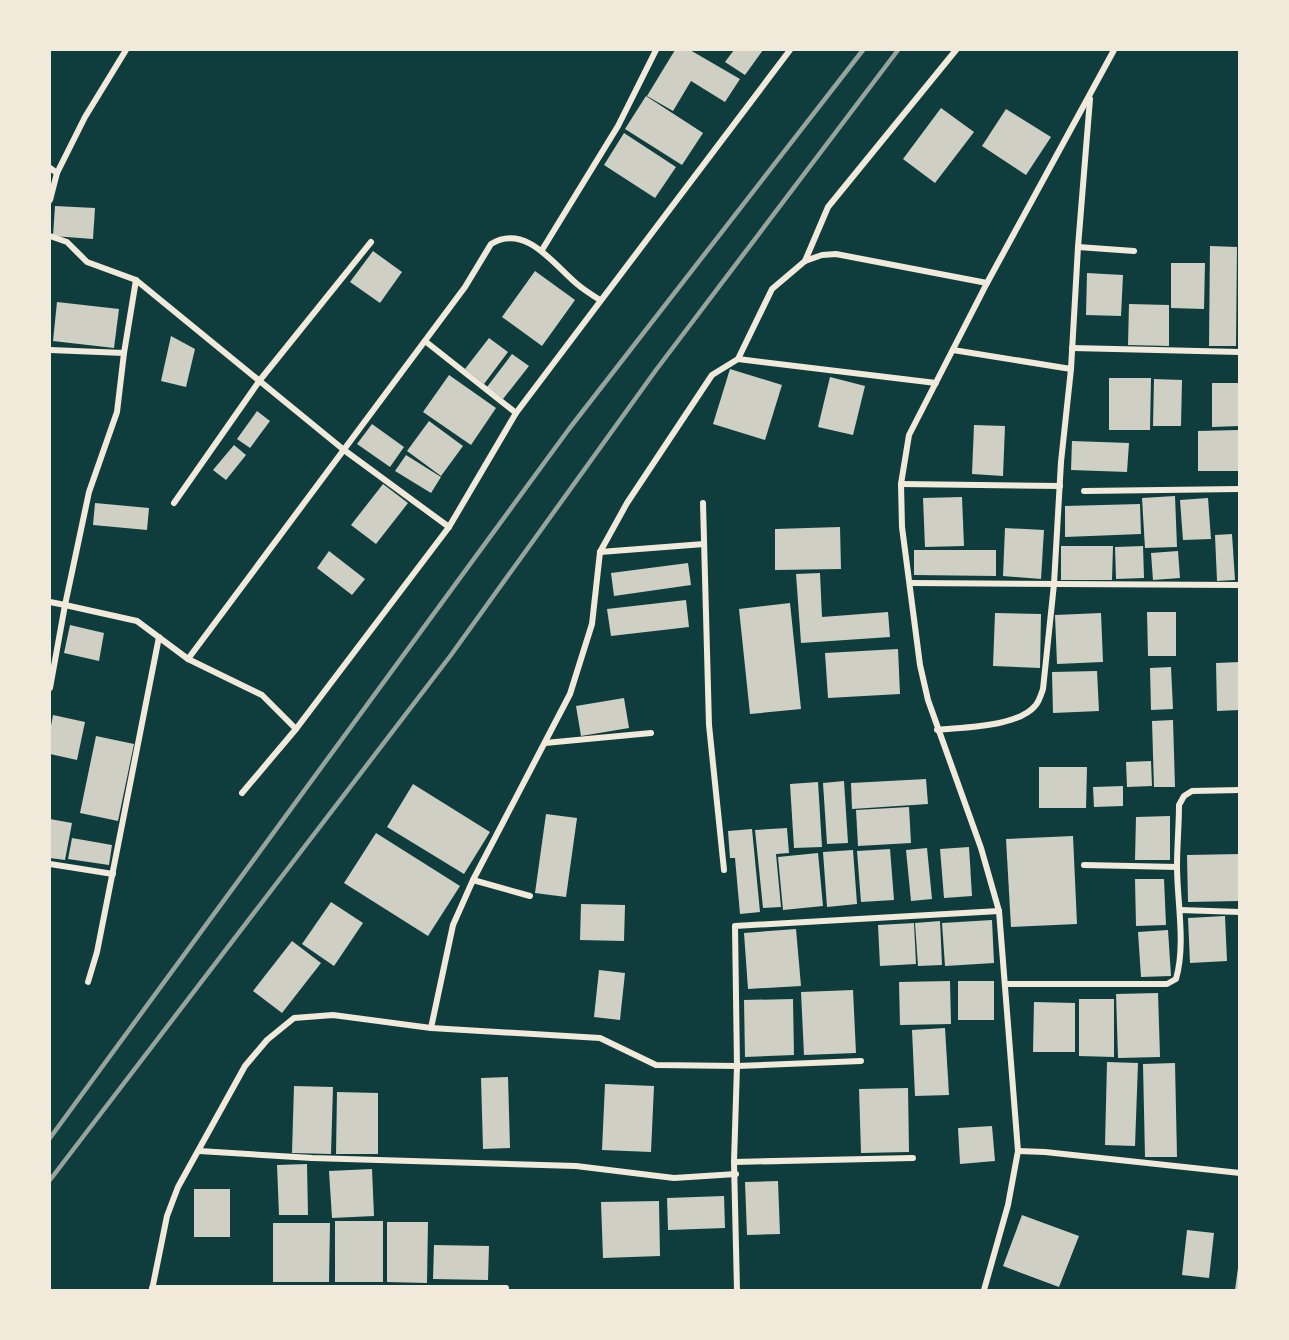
<svg xmlns="http://www.w3.org/2000/svg" width="1289" height="1340" viewBox="0 0 1289 1340" font-family="Lora,serif">
  <style>
    .building { fill: #cfcfc3 }
    .lines { fill: none; stroke-linecap: round; stroke-linejoin: round }
    .minor { stroke: #f1e9da; stroke-width: 6 }
    .rail { stroke: #97a49c; stroke-width: 4.5 }
  </style>
  <rect width="100%" height="100%" fill="#0f3d3e"/>
  <g class="building">
    <path d="M675 50H690L740 79 725 102 691 81 673 111 647 96Z"/>
    <path d="M734 50H763L745 75 725 62Z"/>
    <path d="M646 96 703 133 682 165 625 129Z"/>
    <path d="M941 108 974 132 935 183 903 159Z"/>
    <path d="M1006 109 1051 137 1026 175 982 146Z"/>
    <path d="M624 133 676 167 655 198 604 165Z"/>
    <path d="M55 206 95 208 93 239 53 236Z"/>
    <path d="M1210 246 1237 247 1236 346H1209Z"/>
    <path d="M373 251 402 272 380 303 350 282Z"/>
    <path d="M1171 263H1205L1204 309 1171 308Z"/>
    <path d="M535 271 575 300 542 346 502 317Z"/>
    <path d="M1087 273 1123 275 1121 316 1086 315Z"/>
    <path d="M57 302 119 309 114 348 53 341Z"/>
    <path d="M1129 304 1169 305V346L1128 345Z"/>
    <path d="M171 336 195 349 186 387 161 381Z"/>
    <path d="M489 338 508 352 484 384 465 369Z"/>
    <path d="M512 354 529 366 503 399 487 387Z"/>
    <path d="M730 369 782 385 765 440 713 424Z"/>
    <path d="M449 375 496 408 471 445 423 412Z"/>
    <path d="M830 377 865 386 853 435 818 427Z"/>
    <path d="M1109 378H1151L1150 430H1109Z"/>
    <path d="M1154 379 1182 380 1181 426H1153Z"/>
    <path d="M1212 383H1240V426L1212 427Z"/>
    <path d="M257 411 270 421 250 448 237 439Z"/>
    <path d="M429 421 463 446 441 476 407 451Z"/>
    <path d="M372 424 404 447 390 467 357 444Z"/>
    <path d="M974 425 1005 426 1003 476 972 474Z"/>
    <path d="M1238 430V471H1198V431Z"/>
    <path d="M1072 441 1129 443 1127 472 1071 470Z"/>
    <path d="M234 445 246 455 226 480 213 470Z"/>
    <path d="M406 455 441 477 431 493 395 471Z"/>
    <path d="M383 484 408 503 376 544 351 525Z"/>
    <path d="M1175 496 1177 547 1145 548 1142 498Z"/>
    <path d="M962 497 964 546 925 547 923 498Z"/>
    <path d="M1208 498 1211 539 1183 540 1180 500Z"/>
    <path d="M95 503 149 508 147 530 93 525Z"/>
    <path d="M1140 504 1141 534 1065 537V506Z"/>
    <path d="M840 527 841 569 775 570V529Z"/>
    <path d="M1005 528 1044 530 1041 579 1003 576Z"/>
    <path d="M1232 534 1235 580 1217 581 1215 535Z"/>
    <path d="M1061 546H1113L1112 580H1061Z"/>
    <path d="M1143 546 1144 578 1116 579 1115 547Z"/>
    <path d="M914 550H996V576L914 575Z"/>
    <path d="M329 551 365 579 352 595 317 568Z"/>
    <path d="M1178 551 1180 578 1153 580 1151 553Z"/>
    <path d="M688 563 691 585 614 596 611 573Z"/>
    <path d="M820 573 822 617 888 612 890 637 801 643 796 574Z"/>
    <path d="M686 600 689 627 611 636 607 609Z"/>
    <path d="M790 603 801 709 750 714 739 609Z"/>
    <path d="M1147 612H1176V656H1148Z"/>
    <path d="M995 613 1041 614 1040 668 993 666Z"/>
    <path d="M1101 613 1103 662 1057 664 1055 615Z"/>
    <path d="M70 625 104 633 99 661 64 653Z"/>
    <path d="M898 649 900 694 828 698 825 653Z"/>
    <path d="M1240 662V710L1217 711 1216 663Z"/>
    <path d="M1171 667 1173 709 1151 710 1150 668Z"/>
    <path d="M1097 671 1099 711 1053 713 1052 672Z"/>
    <path d="M624 698 629 728 581 736 576 706Z"/>
    <path d="M53 715 85 722 77 760 50 754V731Z"/>
    <path d="M1173 720 1175 787H1154L1152 721Z"/>
    <path d="M96 736 134 744 118 821 80 813Z"/>
    <path d="M1151 761 1152 786 1127 787 1126 762Z"/>
    <path d="M1039 767H1087L1086 808H1039Z"/>
    <path d="M926 779 928 804 852 809 851 783Z"/>
    <path d="M844 781 848 843 827 844 823 783Z"/>
    <path d="M818 782 822 847 794 848 790 784Z"/>
    <path d="M413 784 490 832 464 874 387 827Z"/>
    <path d="M1123 786V806L1094 807 1093 787Z"/>
    <path d="M909 807 911 843 858 846 856 810Z"/>
    <path d="M546 814 577 818 566 897 535 893Z"/>
    <path d="M1170 816V860H1135L1136 817Z"/>
    <path d="M50 819 72 823 65 860 50 858Z"/>
    <path d="M787 828 789 853 776 854 781 907 763 908 755 830Z"/>
    <path d="M752 829 760 912 740 914 735 858H730L728 831Z"/>
    <path d="M376 833 460 886 428 936 344 883Z"/>
    <path d="M1073 836 1077 924 1011 927 1006 839Z"/>
    <path d="M72 838 112 845 109 865 68 859Z"/>
    <path d="M969 847 972 896 944 898 940 849Z"/>
    <path d="M927 848 932 899 911 901 906 850Z"/>
    <path d="M890 849 894 900 861 902 857 851Z"/>
    <path d="M853 850 857 904 827 907 823 852Z"/>
    <path d="M818 853 823 906 783 910 778 857Z"/>
    <path d="M1240 854V901L1188 902 1187 855Z"/>
    <path d="M1135 879H1164L1166 925 1136 926Z"/>
    <path d="M331 902 363 923 334 966 302 944Z"/>
    <path d="M581 904 625 905 624 941 580 940Z"/>
    <path d="M1225 916 1227 961 1190 963 1188 918Z"/>
    <path d="M992 920 994 963 945 966 942 923Z"/>
    <path d="M940 921 942 965 918 966 915 923Z"/>
    <path d="M914 923 916 964 880 966 878 925Z"/>
    <path d="M796 929 801 986 748 989 744 933Z"/>
    <path d="M1168 930 1171 976 1141 977 1138 932Z"/>
    <path d="M292 941 321 963 282 1013 253 991Z"/>
    <path d="M599 970 625 973 620 1020 594 1017Z"/>
    <path d="M950 981 951 1024 900 1025 899 982Z"/>
    <rect x="958" y="981" width="36" height="39"/>
    <path d="M853 990 856 1053 804 1055 801 992Z"/>
    <path d="M1158 993 1160 1057 1118 1058 1116 994Z"/>
    <path d="M793 999 794 1055 745 1057 744 1000Z"/>
    <path d="M1079 999H1114V1057L1079 1056Z"/>
    <path d="M1034 1002 1075 1003V1052H1033Z"/>
    <path d="M945 1028 949 1095 915 1096 912 1030Z"/>
    <path d="M1107 1062 1138 1063 1135 1146 1105 1145Z"/>
    <path d="M1175 1063 1177 1157H1145L1143 1064Z"/>
    <path d="M508 1077 510 1148 483 1149 481 1078Z"/>
    <path d="M605 1084 654 1086 651 1152 602 1150Z"/>
    <path d="M294 1086 333 1087 331 1154 292 1153Z"/>
    <path d="M908 1088 909 1152 861 1153 859 1089Z"/>
    <path d="M337 1092 378 1093V1154H336Z"/>
    <path d="M992 1126 995 1161 960 1164 958 1128Z"/>
    <path d="M307 1164 308 1215H279L277 1165Z"/>
    <path d="M372 1169 374 1216 332 1218 329 1171Z"/>
    <path d="M778 1181 780 1234 747 1235 745 1182Z"/>
    <rect x="194" y="1189" width="36" height="48"/>
    <path d="M724 1196 725 1228 668 1230 667 1198Z"/>
    <path d="M659 1201 660 1256 603 1258 601 1202Z"/>
    <path d="M1022 1215 1079 1236 1059 1287 1003 1266Z"/>
    <rect x="335" y="1221" width="48" height="61"/>
    <path d="M387 1222H428L427 1283 387 1282Z"/>
    <path d="M273 1223H330L329 1282H273Z"/>
    <path d="M1187 1230 1214 1233 1209 1278 1182 1275Z"/>
    <path d="M434 1245 489 1246 488 1280 433 1279Z"/>
    <path d="M1238 1268 1240 1290H1235Z"/>
  </g>
  <g class="lines">
    <g class="minor">
      <path d="M50 168 57 173 85 117 126 50"/>
      <path d="M50 200 57 173"/>
      <path d="M50 236 67 242 87 262 136 280 344 450 449 527"/>
      <path d="M1078 247 1134 251"/>
      <path d="M542 250 618 126 656 50"/>
      <path d="M805 261 828 207 956 50"/>
      <path d="M136 280 124 353 117 412 89 492 65 605 137 621 188 659"/>
      <path d="M425 341 516 413"/>
      <path d="M1072 348 1240 352"/>
      <path d="M50 350 124 353"/>
      <path d="M953 350 1071 369"/>
      <path d="M738 359 936 383"/>
      <path d="M901 484 1060 486"/>
      <path d="M1084 491 1240 489"/>
      <path d="M174 503 260 380 371 242"/>
      <path d="M703 503 709 725 724 870"/>
      <path d="M600 552 704 544"/>
      <path d="M910 583 1240 585"/>
      <path d="M50 602 65 605 50 688"/>
      <path d="M296 729 262 695 188 659 465 287 491 244C526 223 554 265 577 284 584 290 592 295 600 300"/>
      <path d="M937 730C964 727 1017 727 1035 706 1039 702 1041 695 1043 689L1054 584 1061 462 1071 369 1078 247 1090 99"/>
      <path d="M545 743 651 733"/>
      <path d="M242 793 296 729 449 527 516 413 790 50"/>
      <path d="M50 864 113 874"/>
      <path d="M1084 865 1177 867"/>
      <path d="M473 880 530 896"/>
      <path d="M1180 910 1240 912"/>
      <path d="M88 982 97 952 159 637"/>
      <path d="M1006 984H1167L1176 979C1186 944 1177 902 1177 866 1177 846 1179 825 1179 805L1184 796 1192 791 1240 790"/>
      <path d="M431 1028 453 925 473 880 570 694 592 624 600 552 627 503 712 375 738 359 772 289 805 261 822 255 836 254 987 283"/>
      <path d="M861 1061 737 1066 735 926 999 911"/>
      <path d="M199 1151 312 1158 576 1166 674 1178 736 1174"/>
      <path d="M1018 1151 1045 1152 1240 1173"/>
      <path d="M734 1162 913 1158"/>
      <path d="M152 1288H506"/>
      <path d="M152 1290 167 1216 178 1187 245 1066 267 1040 294 1018 333 1015 431 1028 600 1038 656 1065 737 1066 734 1162 737 1290"/>
      <path d="M984 1290 1008 1205 1018 1151 999 911 981 848 928 700 920 665 902 527 901 484 909 435 987 283 1114 50"/>
    </g>
    <g class="rail">
      <path d="M50 1138 569 429 863 50"/>
      <path d="M50 1180 451 655 656 370 898 50"/>
    </g>
  </g>
  <rect width="1289" height="1340" fill="none" stroke="#f1e9da" stroke-width="102"/>
</svg>
